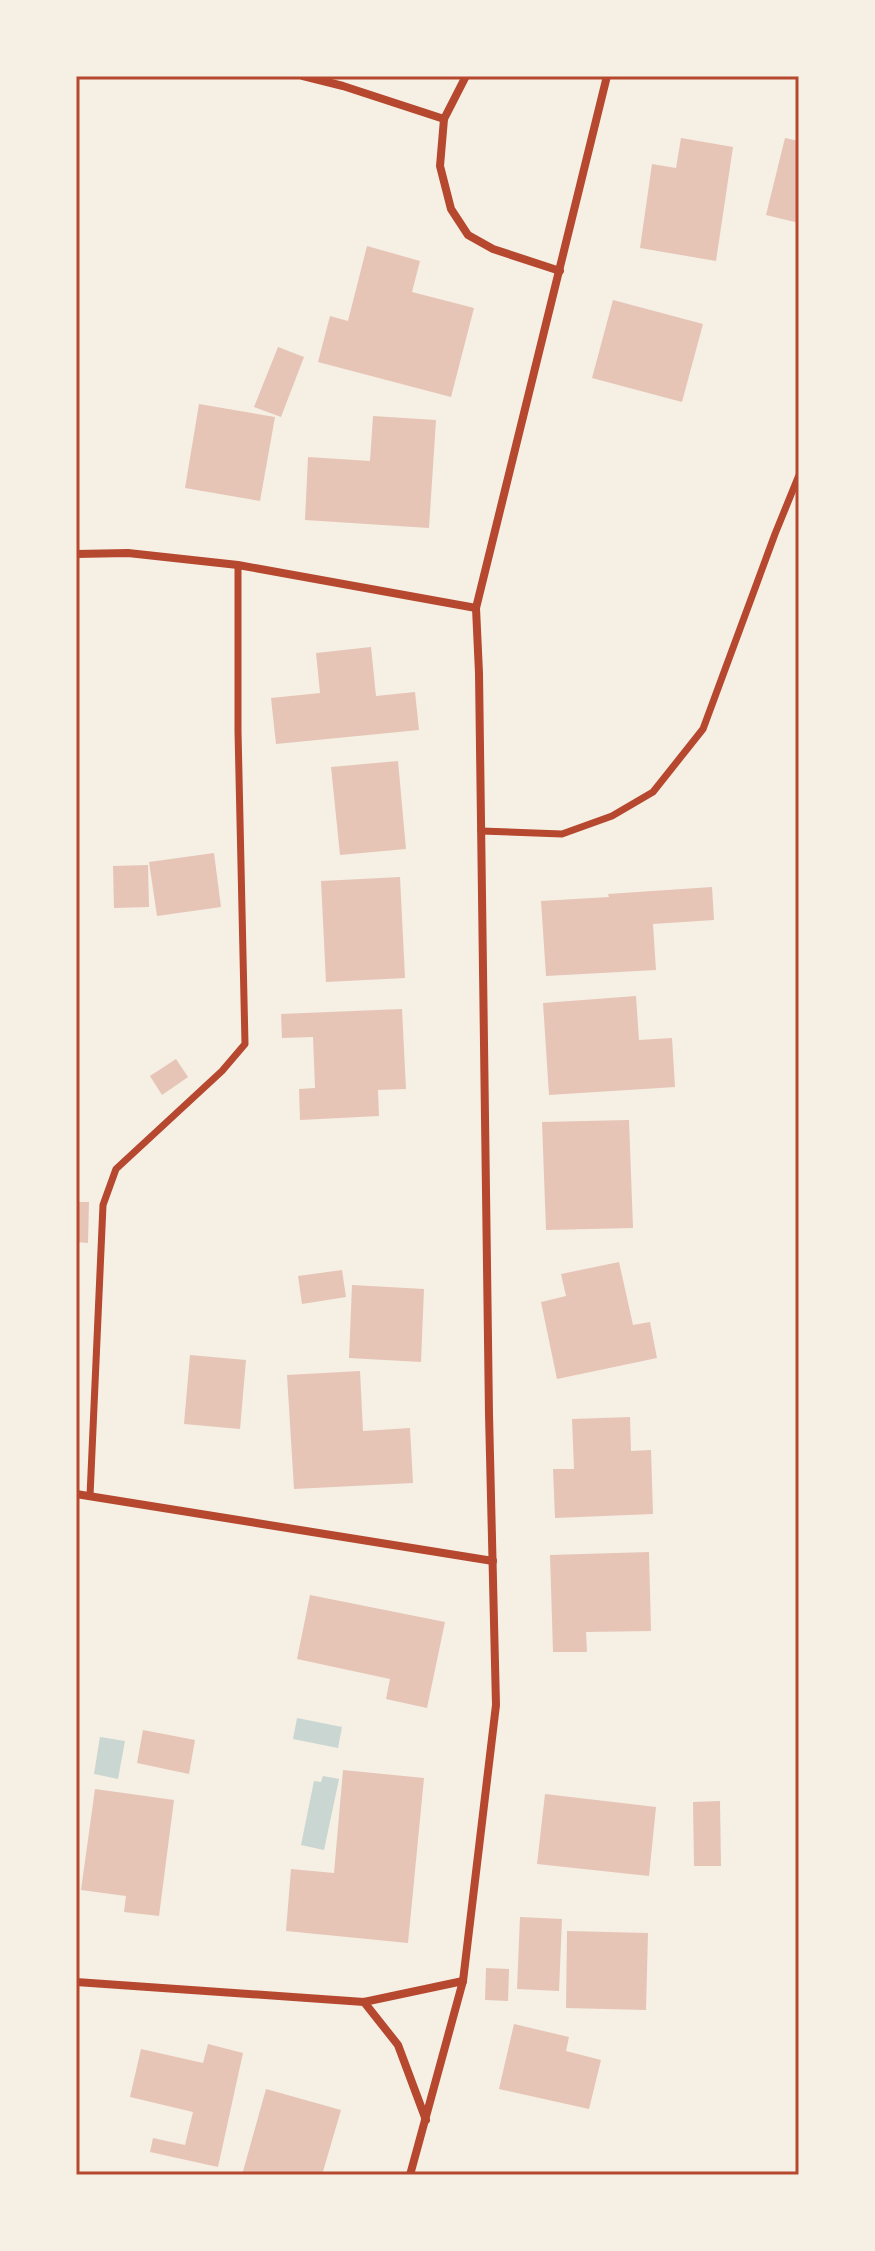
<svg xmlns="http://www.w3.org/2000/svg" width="875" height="2251" viewBox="0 0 875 2251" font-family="'Work Sans',sans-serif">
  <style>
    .water { fill: #c9d6d2 }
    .building { fill: #e6c5b7 }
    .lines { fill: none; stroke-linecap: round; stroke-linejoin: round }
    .pedestrian { stroke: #b5482f; stroke-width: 7 }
    .minor { stroke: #b5482f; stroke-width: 8 }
    .neatline { fill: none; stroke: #b5482f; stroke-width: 3 }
  </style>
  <rect width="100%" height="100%" fill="#f6efe4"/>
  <g class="water">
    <path d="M297 1718 342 1727 338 1748 293 1739Z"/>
    <path d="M100 1737 125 1741 118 1779 94 1774Z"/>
    <path d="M323 1776 339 1779 324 1850 301 1845 314 1781 321 1782Z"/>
  </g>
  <g class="building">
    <path d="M681 138 733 147 716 261 640 248 652 164 676 168Z"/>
    <path d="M785 138 799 141V223L766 215Z"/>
    <path d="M367 246 420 261 412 292 474 308 451 397 318 362 330 316 348 321Z"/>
    <path d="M613 300 703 324 682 402 592 378Z"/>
    <path d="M278 347 304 357 281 417 254 407Z"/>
    <path d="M199 404 275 417 260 501 185 488Z"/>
    <path d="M373 416 436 420 429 528 305 520 308 457 370 461Z"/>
    <path d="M371 647 376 696 415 692 419 730 276 744 271 698 320 693 316 653Z"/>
    <path d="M398 761 406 849 340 855 331 767Z"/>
    <path d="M214 853 221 907 157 916 149 862Z"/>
    <path d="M148 865 149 907 114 908 113 866Z"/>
    <path d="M400 877 405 978 326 982 321 881Z"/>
    <path d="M712 887 714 920 653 924 656 970 546 976 541 901 609 897 608 894Z"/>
    <path d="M636 996 639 1040 672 1038 675 1087 549 1095 543 1003Z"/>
    <path d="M402 1009 406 1089 378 1090 379 1116 300 1120 299 1089 315 1088 313 1037 282 1038 281 1014Z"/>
    <path d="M176 1059 188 1077 162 1095 150 1076Z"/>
    <path d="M629 1120 633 1228 546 1230 542 1122Z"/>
    <path d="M76 1202H89L88 1243 76 1242Z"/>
    <path d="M619 1262 633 1325 650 1322 657 1358 557 1379 541 1302 566 1296 561 1274Z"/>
    <path d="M342 1270 346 1297 302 1304 298 1276Z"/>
    <path d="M352 1285 424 1289 421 1362 349 1358Z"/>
    <path d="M190 1355 246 1360 240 1429 184 1424Z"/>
    <path d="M360 1371 363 1431 410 1428 413 1483 294 1489 287 1375Z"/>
    <path d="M630 1417 631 1451 651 1450 653 1514 555 1518 553 1469H574L572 1419Z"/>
    <path d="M649 1552 651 1631 586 1632 587 1652H553L550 1555Z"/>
    <path d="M310 1595 445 1622 427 1708 386 1699 390 1679 297 1659Z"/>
    <path d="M143 1730 195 1740 189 1774 137 1763Z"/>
    <path d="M343 1770 424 1778 408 1943 286 1931 291 1869 334 1873Z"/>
    <path d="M95 1789 174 1800 159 1916 124 1912 126 1896 81 1890Z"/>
    <path d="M545 1794 656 1807 649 1876 537 1864Z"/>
    <path d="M720 1801 721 1866H694L693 1802Z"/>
    <path d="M520 1917 562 1919 559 1991 517 1989Z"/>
    <path d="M567 1931 648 1933 646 2010 566 2008Z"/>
    <path d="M486 1968 509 1969 508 2001 485 2000Z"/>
    <path d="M514 2024 569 2037 566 2051 601 2060 589 2109 499 2089Z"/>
    <path d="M208 2044 243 2053 218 2167 150 2152 153 2138 185 2145 193 2112 130 2097 141 2049 203 2063Z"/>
    <path d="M266 2089 341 2110 322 2175H242Z"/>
  </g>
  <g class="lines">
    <g class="pedestrian">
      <path d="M481 831 562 834 612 816 653 792 703 729 775 534 799 475"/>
      <path d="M90 1496 103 1205 116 1169 222 1071 245 1044 238 731V565"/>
    </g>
    <g class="minor">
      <path d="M303 76 343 86 444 119"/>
      <path d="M466 76 444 119 440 166 451 209 468 235 493 249 560 271"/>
      <path d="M76 554 128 553 238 565 476 608"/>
      <path d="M76 1494 493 1561"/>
      <path d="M76 1982 364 2002 463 1981"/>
      <path d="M364 2002 398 2045 426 2120"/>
      <path d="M410 2175 463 1981 496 1705 489 1414 479 673 476 608 607 76"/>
    </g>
  </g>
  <rect width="875" height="2251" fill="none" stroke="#f6efe4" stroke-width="156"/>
  <rect x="78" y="78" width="719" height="2095" class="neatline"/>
</svg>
